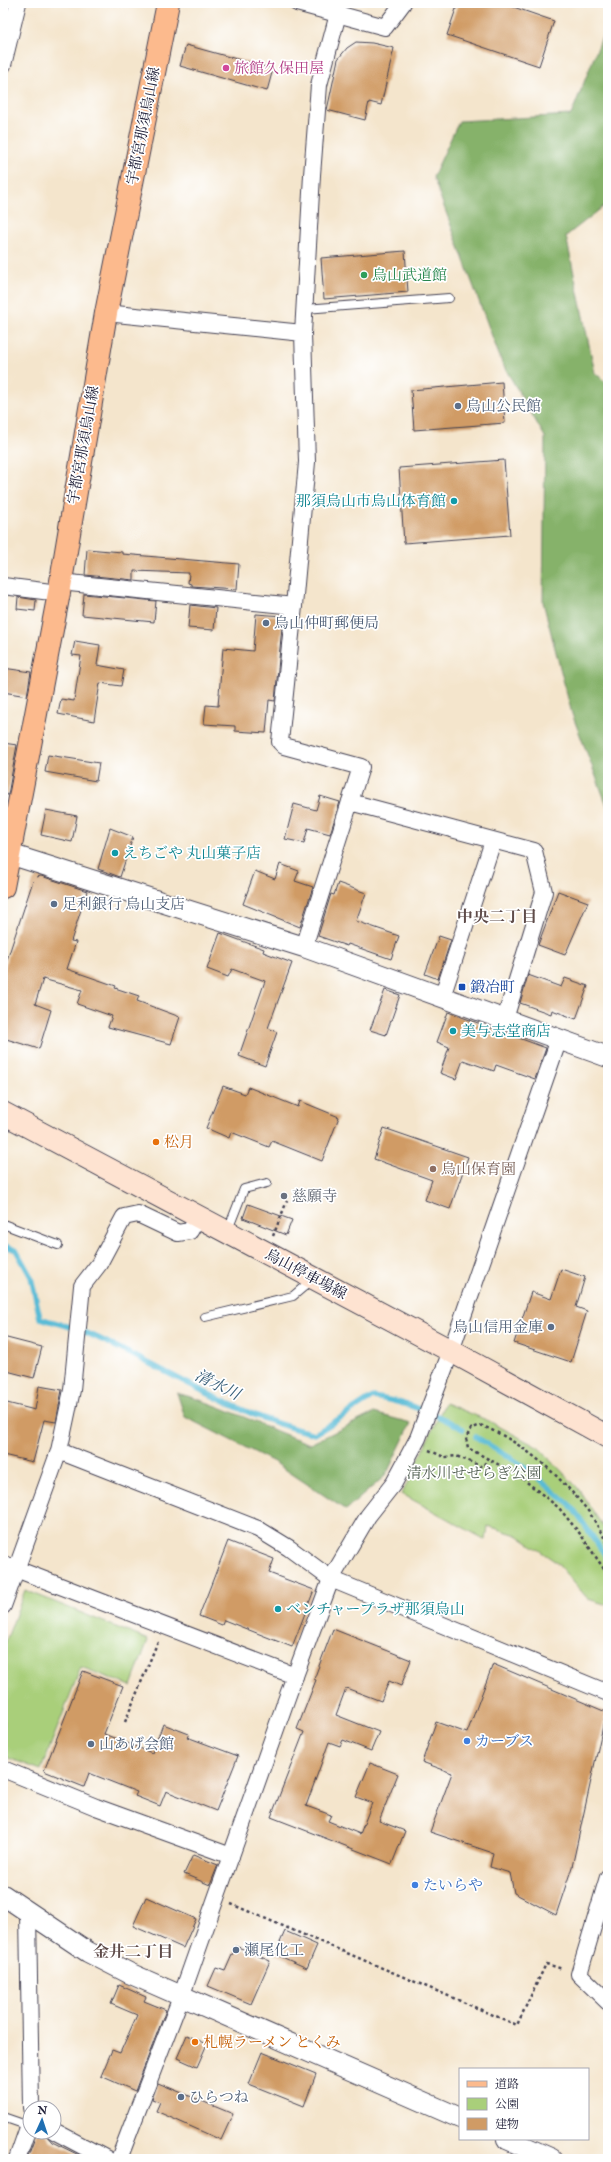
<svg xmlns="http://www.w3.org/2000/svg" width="611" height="2162" viewBox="0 0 611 2162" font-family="'IM FELL English','Noto Serif JP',serif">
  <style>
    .green { fill: #a9cf7a; stroke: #66785a }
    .forest { fill: #86b26a; stroke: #546a52 }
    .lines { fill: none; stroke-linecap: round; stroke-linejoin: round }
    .stream { stroke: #58bbd6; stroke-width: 5.5 }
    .building { fill: #d09b65 }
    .service-casing { stroke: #423f51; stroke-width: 10 }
    .minor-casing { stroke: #423f51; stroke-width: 18 }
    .tertiary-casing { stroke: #423f51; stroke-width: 22 }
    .secondary-casing { stroke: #423f51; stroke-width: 24 }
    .primary-casing { stroke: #423f51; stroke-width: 24 }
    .path { stroke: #423f51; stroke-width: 2.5; stroke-dasharray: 3 3; stroke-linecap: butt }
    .service { stroke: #fff; stroke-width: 8 }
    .minor { stroke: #fff; stroke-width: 16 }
    .tertiary { stroke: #fff; stroke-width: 20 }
    .secondary { stroke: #fee3d1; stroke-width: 22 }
    .primary { stroke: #fcba8d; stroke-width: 22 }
    .hotel-dot { fill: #d1479c; stroke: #fff; stroke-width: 1.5 }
    .leisure-dot { fill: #2e9e5b; stroke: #fff; stroke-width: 1.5 }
    .service-dot { fill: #5c6f8a; stroke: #fff; stroke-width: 1.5 }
    .culture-dot { fill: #0f9aa8; stroke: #fff; stroke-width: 1.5 }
    .transit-dot { fill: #1a4fb4; stroke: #fff; stroke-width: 1.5 }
    .food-dot { fill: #e8710a; stroke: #fff; stroke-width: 1.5 }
    .education-dot { fill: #8d6e63; stroke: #fff; stroke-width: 1.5 }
    .worship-dot { fill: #6b7280; stroke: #fff; stroke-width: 1.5 }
    .shop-dot { fill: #3f7fe0; stroke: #fff; stroke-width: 1.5 }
    .labels { text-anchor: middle; stroke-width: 3.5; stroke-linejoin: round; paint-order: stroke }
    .hotel-label { font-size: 15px; fill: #b23c85; stroke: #fff; text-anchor: start }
    .street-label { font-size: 15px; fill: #22223b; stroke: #fff }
    .leisure-label { font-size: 15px; fill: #27864d; stroke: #fff; text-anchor: start }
    .service-label { font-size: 15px; fill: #4e5e75; stroke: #fff; text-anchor: start }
    .culture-label { font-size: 15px; fill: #0d838f; stroke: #fff; text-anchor: start }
    .transit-label { font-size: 15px; fill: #164399; stroke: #fff; text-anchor: start }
    .food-label { font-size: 15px; fill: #c56008; stroke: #fff; text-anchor: start }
    .education-label { font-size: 15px; fill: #785e54; stroke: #fff; text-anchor: start }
    .worship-label { font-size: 15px; fill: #5b616d; stroke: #fff; text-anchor: start }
    .park-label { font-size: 15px; fill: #515f51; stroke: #fff }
    .shop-label { font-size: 15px; fill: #366cbe; stroke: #fff; text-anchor: start }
    .neighbourhood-label { font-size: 16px; font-weight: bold; fill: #5f4c4a; stroke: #fff }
    .water-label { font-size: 16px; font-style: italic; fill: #385f79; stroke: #fff }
  </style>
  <rect width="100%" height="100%" fill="#fff"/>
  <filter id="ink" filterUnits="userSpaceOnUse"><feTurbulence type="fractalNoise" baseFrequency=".025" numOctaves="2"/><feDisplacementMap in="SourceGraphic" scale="8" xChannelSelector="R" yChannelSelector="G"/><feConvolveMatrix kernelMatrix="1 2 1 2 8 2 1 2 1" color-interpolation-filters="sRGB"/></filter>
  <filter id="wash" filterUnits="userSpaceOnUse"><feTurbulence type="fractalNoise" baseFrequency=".012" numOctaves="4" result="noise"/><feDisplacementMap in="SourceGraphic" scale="16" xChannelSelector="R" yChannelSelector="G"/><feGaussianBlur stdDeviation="0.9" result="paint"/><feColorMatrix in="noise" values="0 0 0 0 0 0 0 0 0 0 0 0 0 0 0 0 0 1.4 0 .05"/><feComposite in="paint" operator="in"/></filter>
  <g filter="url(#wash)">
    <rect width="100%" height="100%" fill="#f4e5cc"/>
    <g class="green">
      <path d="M445 1403 489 1421 539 1448 577 1487 608 1534V1605L588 1599 556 1562 517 1535 488 1526 486 1540 402 1494Z"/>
      <path d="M25 1590 148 1640 131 1686 81 1667 41 1770 3 1756V1649Z"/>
    </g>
    <g class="forest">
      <path d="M608 22V203L566 236 595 373 608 384V808L572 714 543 602 545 437 502 363 433 177 459 121 571 115Z"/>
      <path d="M177 1393C223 1405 265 1428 310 1444L374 1413 411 1423 386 1475 346 1510 274 1462 185 1417Z"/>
    </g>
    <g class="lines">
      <g class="stream">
        <path d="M3 1245 16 1250 31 1277 40 1318C56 1323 74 1327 89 1334 164 1367 234 1416 315 1434L373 1397C405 1402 435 1413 463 1429"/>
        <path d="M476 1437 527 1468 572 1507 608 1559"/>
      </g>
    </g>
    <g id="blocks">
      <g class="building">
        <path d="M458 3H502L554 21 539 66 447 35Z"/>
        <path d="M356 42 372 43 394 48 381 105 369 102 365 120 327 110 338 59 347 48Z"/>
        <path d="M186 45 273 69 267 91 180 66Z"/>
        <path d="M405 251 408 292 324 299 321 258Z"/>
        <path d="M502 382 505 423 414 430 411 390Z"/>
        <path d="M504 460 510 535 404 543 399 468Z"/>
        <path d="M87 549 122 552V554L239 564 237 589 191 586V584L188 583 189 573 134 571V580L85 575Z"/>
        <path d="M84 594 156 601 154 622 82 615Z"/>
        <path d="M18 597 36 600 35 611 17 609Z"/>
        <path d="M190 605 216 608 214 630 188 628Z"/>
        <path d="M256 614 283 616 275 701 269 700 266 733 235 731V726L204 724 206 705 218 706 223 648 253 651Z"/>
        <path d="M75 641 100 645 97 665 124 670 121 686 100 683 94 721 58 714 61 699 74 701 81 656 72 655Z"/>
        <path d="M3 668 31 672 27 696 3 692Z"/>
        <path d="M3 743 17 745 8 795 3 794Z"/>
        <path d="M48 755 99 763 96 781 45 772Z"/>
        <path d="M320 796 340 802 330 834 308 828 304 843 285 839 294 804 316 810Z"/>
        <path d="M46 810 77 816 72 842 41 835Z"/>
        <path d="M110 828 133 837 120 877 98 869Z"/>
        <path d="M280 864 299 871 295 881 313 887 300 927 243 904 255 871 275 879Z"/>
        <path d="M41 876 87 891 71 941 76 942 67 969 116 986 115 988 139 996 137 1001 180 1017 171 1044 108 1027 112 1016 77 1004 82 990 43 979 35 1004 51 1010 39 1049 3 1038V972L33 881 37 877Z"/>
        <path d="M338 883 366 893 356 921 399 936 391 959 348 944 347 946 318 936 331 894 334 895Z"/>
        <path d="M558 891 588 902 565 955 538 945Z"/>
        <path d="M220 933 264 949 263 952 292 963 268 1028 277 1032 265 1066 239 1056 265 981 232 969 228 977 207 969Z"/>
        <path d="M439 936 451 940 438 979 425 974Z"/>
        <path d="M528 975 561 987 565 978 588 986 576 1019 552 1010 551 1014 520 1003Z"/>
        <path d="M385 990 400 995 386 1035 370 1030Z"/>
        <path d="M448 1012 546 1048 535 1079 496 1065 494 1071 463 1060 456 1079 440 1073 449 1047 437 1042Z"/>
        <path d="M223 1086 245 1094 248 1087 298 1107 300 1101 339 1117 322 1161 272 1141 269 1147 231 1132 229 1138 206 1128Z"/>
        <path d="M384 1128 468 1157 450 1209 425 1200 432 1180 374 1159Z"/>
        <path d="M248 1204 292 1220 286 1235 243 1218Z"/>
        <path d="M561 1269 585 1277 576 1307 587 1311 571 1362 514 1343 531 1292 551 1299Z"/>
        <path d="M3 1337 42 1347 34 1378 3 1370Z"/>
        <path d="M39 1386 62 1390 56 1422 44 1420 33 1462 3 1455V1402L35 1410Z"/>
        <path d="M228 1541 274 1559 269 1573 314 1590 292 1647 224 1620 222 1625 199 1616Z"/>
        <path d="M333 1629 411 1660 401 1686 389 1681 381 1701 346 1688 336 1715 379 1732 371 1751 343 1740 340 1746 329 1742 306 1806 331 1815 328 1821 360 1834 372 1803 356 1797 370 1763 398 1774 379 1821 405 1831 392 1864 271 1817 304 1732 297 1729 316 1680 314 1679Z"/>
        <path d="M493 1664 606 1712 572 1867 556 1915 514 1893 510 1873 490 1867 493 1853 430 1832 452 1773 422 1762 436 1722 467 1733Z"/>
        <path d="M83 1671 123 1686 104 1734 152 1753 163 1724 189 1734 187 1737 238 1756 216 1811 166 1791 160 1806 135 1796 137 1792 89 1773 84 1787 44 1771Z"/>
        <path d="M193 1855 218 1865 210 1885 184 1874Z"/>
        <path d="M146 1897 196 1919 183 1948 133 1926Z"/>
        <path d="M285 1931 317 1945 307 1968 275 1954Z"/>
        <path d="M236 1946 270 1961 251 2004 208 1986 216 1968 225 1971Z"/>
        <path d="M119 1985 146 1997 144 2001 166 2010 135 2091 101 2076 112 2050 120 2053 137 2015 111 2004Z"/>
        <path d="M187 2035 207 2044 197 2067 177 2058Z"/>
        <path d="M262 2052 316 2074 304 2106 249 2084Z"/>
        <path d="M158 2083 233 2114 221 2140 156 2111 160 2102 152 2099Z"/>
        <path d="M37 2132 46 2135 52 2142 87 2159H27Z"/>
      </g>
    </g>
  </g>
  <g filter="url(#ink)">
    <use href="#blocks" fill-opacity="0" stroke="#423f51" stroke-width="1"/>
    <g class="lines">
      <g class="service-casing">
        <g id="service">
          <path d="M305 309 449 298"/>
          <path d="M3 1224 58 1245"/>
          <path d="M227 1232 244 1189 267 1183"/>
          <path d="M205 1317 293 1296 313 1279"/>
          <path d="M3 2117 29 2126"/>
        </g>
      </g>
      <g class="minor-casing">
        <g id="minor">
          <path d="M297 3 385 27 403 3"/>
          <path d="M3 65 18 3"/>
          <path d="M106 313 303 333 307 462 294 606"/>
          <path d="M303 333 312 175 319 85 338 14"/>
          <path d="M60 582 294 606 280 742 284 746 361 767 304 947"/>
          <path d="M3 586 59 593"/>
          <path d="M350 802 534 851 544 892 505 1019"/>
          <path d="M442 997 493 841"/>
          <path d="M59 1451 258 1529 289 1548 331 1579 608 1693"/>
          <path d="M3 1564 295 1676"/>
          <path d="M3 1606 59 1451 72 1390 82 1286 99 1264 124 1217 138 1214 178 1233 190 1231 198 1217"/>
          <path d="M3 1769 96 1807 231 1856"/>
          <path d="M608 1877 579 1974 608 2002"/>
          <path d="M28 1912 31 2108"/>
          <path d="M54 2131 107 2159"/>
          <path d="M17 2159 30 2122"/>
          <path d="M119 2159 181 1997 289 1692 331 1579 368 1516 394 1483 418 1438 451 1351 559 1039"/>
        </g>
      </g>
      <g class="tertiary-casing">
        <g id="tertiary">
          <path d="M3 852 304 947 608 1057"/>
          <path d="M3 1895 88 1952 129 1973 460 2118"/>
          <path d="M507 2139 552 2159"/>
        </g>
      </g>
      <g class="secondary-casing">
        <path id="secondary" d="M3 1113 451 1351 608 1437"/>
      </g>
      <g class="primary-casing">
        <path id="primary" d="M3 887 59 593 106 313 168 3"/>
      </g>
      <g class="path">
        <path d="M273 1236 287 1201"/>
        <path d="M429 1450 444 1457 456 1456 483 1467 487 1459"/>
        <path d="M608 1543C599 1531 594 1517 584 1506 557 1473 520 1440 480 1425L471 1429 466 1438 468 1448 518 1475 559 1508 581 1535 608 1575"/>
        <path d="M125 1722 158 1641"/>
        <path d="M231 1904 517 2025 546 1964 563 1969"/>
      </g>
      <use href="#service" class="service"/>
      <use href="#minor" class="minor"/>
      <use href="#tertiary" class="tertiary"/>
      <use href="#secondary" class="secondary"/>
      <use href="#primary" class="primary"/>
    </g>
  </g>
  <circle class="hotel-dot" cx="226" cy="68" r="4"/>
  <circle class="leisure-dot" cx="364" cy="275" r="4"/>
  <g class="service-dot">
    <circle cx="458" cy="406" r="4"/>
    <circle cx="266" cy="623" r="4"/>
    <circle cx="54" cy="904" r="4"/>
    <circle cx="551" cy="1327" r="4"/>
    <circle cx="91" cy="1744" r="4"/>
    <circle cx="236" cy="1950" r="4"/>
    <circle cx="181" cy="2097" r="4"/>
  </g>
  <g class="culture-dot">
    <circle cx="454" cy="501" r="4"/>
    <circle cx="115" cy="853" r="4"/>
    <circle cx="453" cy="1031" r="4"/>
    <circle cx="278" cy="1609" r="4"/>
  </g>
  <rect class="transit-dot" x="458" y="983" width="8" height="8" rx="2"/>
  <g class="food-dot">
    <circle cx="156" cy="1142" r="4"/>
    <circle cx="195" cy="2042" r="4"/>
  </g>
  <circle class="education-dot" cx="433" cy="1169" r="4"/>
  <circle class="worship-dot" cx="284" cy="1196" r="4"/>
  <g class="shop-dot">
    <circle cx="467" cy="1741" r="4"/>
    <circle cx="415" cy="1885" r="4"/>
  </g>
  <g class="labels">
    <g class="hotel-label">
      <text x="234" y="73">旅館久保田屋</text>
    </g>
    <g class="street-label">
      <text transform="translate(143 126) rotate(-79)" y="5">宇都宮那須烏山線</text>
      <text transform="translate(83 445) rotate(-80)" y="5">宇都宮那須烏山線</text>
      <text transform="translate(306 1274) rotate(28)" y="5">烏山停車場線</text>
    </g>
    <g class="leisure-label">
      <text x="372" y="280">烏山武道館</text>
    </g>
    <g class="service-label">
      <text x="466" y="411">烏山公民館</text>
      <text x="274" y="628">烏山仲町郵便局</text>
      <text x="62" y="909">足利銀行 烏山支店</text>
      <text x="543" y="1332" text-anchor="end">烏山信用金庫</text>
      <text x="99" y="1749">山あげ会館</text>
      <text x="244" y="1955">瀬尾化工</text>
      <text x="189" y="2102">ひらつね</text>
    </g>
    <g class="culture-label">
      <text x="446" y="506" text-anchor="end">那須烏山市烏山体育館</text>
      <text x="123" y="858">えちごや 丸山菓子店</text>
      <text x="461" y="1036">美与志堂商店</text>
      <text x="286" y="1614">ベンチャープラザ那須烏山</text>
    </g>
    <g class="transit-label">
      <text x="470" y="992">鍛冶町</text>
    </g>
    <g class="food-label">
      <text x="164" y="1147">松月</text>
      <text x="203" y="2047">札幌ラーメン とくみ</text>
    </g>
    <g class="education-label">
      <text x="441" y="1174">烏山保育園</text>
    </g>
    <g class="worship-label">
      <text x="292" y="1201">慈願寺</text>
    </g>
    <g class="park-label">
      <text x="474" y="1478">清水川せせらぎ公園</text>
    </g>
    <g class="shop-label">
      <text x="475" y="1746">カーブス</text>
      <text x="423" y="1890">たいらや</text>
    </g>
    <g class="neighbourhood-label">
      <text x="497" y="922">中央二丁目</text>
      <text x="133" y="1957">金井二丁目</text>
    </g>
    <g class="water-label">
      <text transform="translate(218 1384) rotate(26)" y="6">清水川</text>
    </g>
  </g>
  <rect width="611" height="2162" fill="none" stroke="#fff" stroke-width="16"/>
  <rect x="459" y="2068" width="130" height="72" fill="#ffffff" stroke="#a7a7b1"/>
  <rect x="467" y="2081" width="20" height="6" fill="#fcba8d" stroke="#a7a7b1"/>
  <text x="495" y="2088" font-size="12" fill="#22223b">道路</text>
  <rect x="467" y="2098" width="20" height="12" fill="#a9cf7a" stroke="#a7a7b1"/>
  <text x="495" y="2108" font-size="12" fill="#22223b">公園</text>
  <rect x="467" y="2118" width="20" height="12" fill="#d09b65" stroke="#a7a7b1"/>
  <text x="495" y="2128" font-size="12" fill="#22223b">建物</text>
  <g transform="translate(42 2120) rotate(3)"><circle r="19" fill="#ffffff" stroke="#a7a7b1"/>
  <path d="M0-3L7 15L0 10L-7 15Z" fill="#1f6fb2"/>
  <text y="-6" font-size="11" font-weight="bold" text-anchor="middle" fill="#22223b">N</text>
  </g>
</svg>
